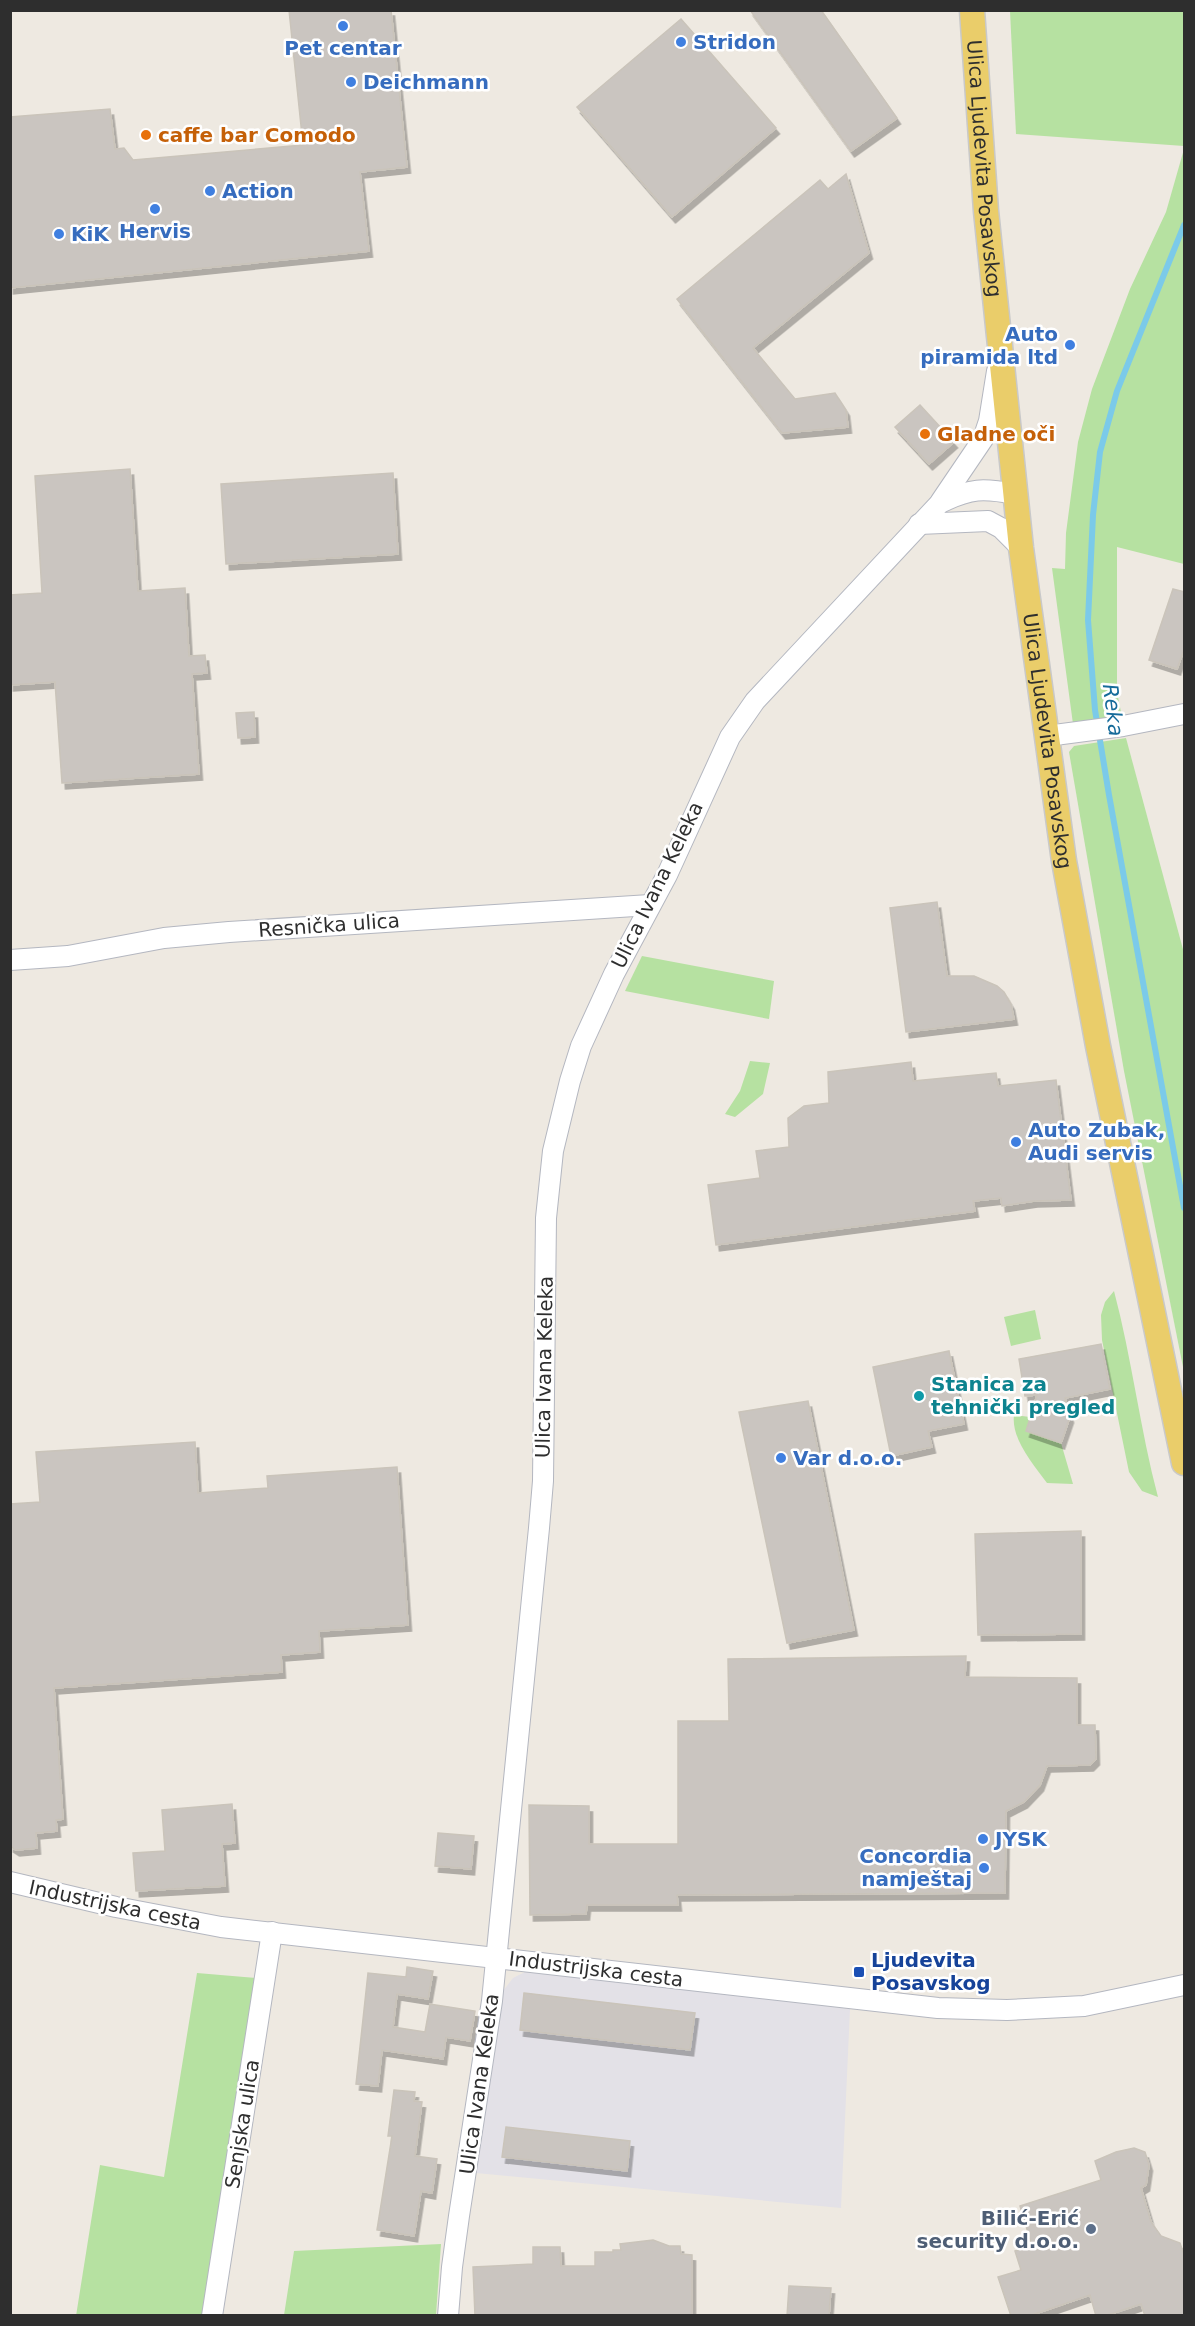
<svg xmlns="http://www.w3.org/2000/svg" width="1195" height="2326" viewBox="0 0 1195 2326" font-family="'DejaVu Sans',sans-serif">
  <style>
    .industrial { fill: #e3e1e7 }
    .green { fill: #b6e1a1 }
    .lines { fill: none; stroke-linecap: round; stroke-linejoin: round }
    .stream { stroke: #7bcae9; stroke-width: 6 }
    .building { fill: #cac5c0; stroke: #cac4ba; stroke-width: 1.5; filter: url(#shadow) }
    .minor-casing { stroke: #b4b7c0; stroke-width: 22 }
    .major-casing { stroke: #c9c9c9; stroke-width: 27 }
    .minor { stroke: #fff; stroke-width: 20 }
    .major { stroke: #eacd6a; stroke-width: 24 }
    .shop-dot { fill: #3f7fe0; stroke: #fff; stroke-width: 2 }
    .food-dot { fill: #e8710a; stroke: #fff; stroke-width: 2 }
    .culture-dot { fill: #0f9aa8; stroke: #fff; stroke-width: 2 }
    .transit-dot { fill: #1a4fb4; stroke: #fff; stroke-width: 2 }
    .service-dot { fill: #5c6f8a; stroke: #fff; stroke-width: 2 }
    .labels { text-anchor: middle; stroke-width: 5; stroke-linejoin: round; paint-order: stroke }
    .shop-label { font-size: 20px; font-weight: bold; fill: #366cbe; stroke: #fff; text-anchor: start }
    .food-label { font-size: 20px; font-weight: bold; fill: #c56008; stroke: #fff; text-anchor: start }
    .street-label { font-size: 20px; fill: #2e2e2e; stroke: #fff }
    .culture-label { font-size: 20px; font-weight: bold; fill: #0d838f; stroke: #fff; text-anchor: start }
    .transit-label { font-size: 20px; font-weight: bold; fill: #164399; stroke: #fff; text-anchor: start }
    .service-label { font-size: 20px; font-weight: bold; fill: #4e5e75; stroke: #fff; text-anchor: end }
    .water-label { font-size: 21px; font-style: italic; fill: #156b9a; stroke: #fff }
  </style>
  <defs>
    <filter id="shadow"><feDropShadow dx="3.5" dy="6" stdDeviation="0" flood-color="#0004"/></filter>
  </defs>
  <rect width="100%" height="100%" fill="#eee9e1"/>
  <path class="industrial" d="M527 1971 553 1973 850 2009 841 2208 476 2173 503 1991 513 1978Z"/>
  <g class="green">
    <path d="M1010 11H1184V146L1016 134Z"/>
    <path d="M1184 149V564L1117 547V692L1122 717 1073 724 1052 568 1065 569 1066 533 1078 442 1092 389 1130 289 1166 212Z"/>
    <path d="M1126 738 1184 953V1372L1124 1071 1069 752 1074 746Z"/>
    <path d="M642 956 774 981 769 1019 625 991Z"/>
    <path d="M750 1061 770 1063 763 1094 735 1117 725 1114 740 1091Z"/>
    <path d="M1114 1291C1132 1359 1140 1429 1158 1497L1142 1491 1129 1472 1102 1340 1101 1315 1105 1302Z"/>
    <path d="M1035 1310 1041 1339 1011 1346 1004 1317Z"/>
    <path d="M1014 1415 1030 1417 1026 1431 1061 1443 1073 1484 1047 1483C1033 1464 1011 1439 1014 1415Z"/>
    <path d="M197 1973 257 1978 210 2315 76 2316 100 2165 164 2177Z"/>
    <path d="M441 2244 436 2315H284L294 2251Z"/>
  </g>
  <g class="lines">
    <path class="stream" d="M1184 225 1117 391 1100 452 1093 515 1088 620 1095 710 1109 795 1184 1208"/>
  </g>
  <g class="building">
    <path d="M289 10H391L407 167 360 172 369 251 10 288V117L110 109 115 149 124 148 133 160 303 145Z"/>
    <path d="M750 10H821L897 118 851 151Z"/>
    <path d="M681 19 776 128 672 217 577 107Z"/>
    <path d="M846 174 869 253 753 348 795 399 835 393 846 410 848 427 782 433 677 299 820 180 828 189Z"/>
    <path d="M920 405 954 442 929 464 895 427Z"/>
    <path d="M130 469 138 591 185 588 189 656 205 655 207 673 192 674 199 774 62 783 55 682 10 685V595L42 593 35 476Z"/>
    <path d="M393 473 398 554 226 564 221 484Z"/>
    <path d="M1173 589 1185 592V647L1177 669 1149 660Z"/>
    <path d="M254 712 255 737 238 738 236 713Z"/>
    <path d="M937 902 947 976H974L997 986 1004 992 1011 1004 1014 1019 906 1032 890 908Z"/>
    <path d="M911 1062 913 1081 996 1073 998 1086 1056 1080 1071 1200 1034 1201 1002 1206 1001 1198 973 1201 975 1211 716 1245 708 1185 760 1178 756 1151 789 1147 788 1118 804 1106 829 1103 828 1072Z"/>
    <path d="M1101 1344 1110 1389 1065 1398 1070 1417 1061 1443 1026 1431 1037 1395 1025 1396 1019 1359Z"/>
    <path d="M949 1351 964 1424 928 1431 932 1447 891 1456 873 1367Z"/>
    <path d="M808 1401 854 1630 787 1643 739 1412Z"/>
    <path d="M195 1442 198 1493 268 1488 267 1476 397 1467 408 1625 319 1631 320 1652 281 1655 282 1672 54 1688 63 1819 56 1820 57 1831 36 1833 37 1848 16 1850 10 1846V1504L40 1502 36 1452Z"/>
    <path d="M1081 1531V1634L978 1635 975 1534Z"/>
    <path d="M966 1656 965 1677 1077 1678V1725H1095L1096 1759 1090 1765 1047 1766 1040 1785 1024 1802 1006 1811 1005 1893 677 1895 678 1905H587L586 1914 530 1915 529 1805 589 1806V1844H678V1721H729L728 1659Z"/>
    <path d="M232 1804 235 1843 222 1844 225 1886 136 1891 133 1853 165 1851 162 1810Z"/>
    <path d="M438 1833 474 1836 471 1869 435 1866Z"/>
    <path d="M407 1967 433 1971 428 1999 397 1994 393 2027 425 2032 430 2004 475 2011 470 2041 446 2037 443 2059 382 2050 378 2086 356 2084 368 1973 406 1977Z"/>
    <path d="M524 1993 695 2013 690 2050 520 2030Z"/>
    <path d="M394 2090 415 2092 414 2101 422 2102 415 2156 437 2159 432 2193 421 2191 414 2236 377 2230 392 2136H388Z"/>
    <path d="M506 2127 630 2141 627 2171 502 2157Z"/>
    <path d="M1134 2148 1145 2152 1149 2165 1146 2185 1141 2188 1151 2222 1161 2236 1180 2243 1185 2258V2316H1145L1141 2304 1105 2316H1096L1090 2295 1029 2316H1011L998 2277 1021 2270 1015 2251 1032 2246 1020 2206 1101 2180 1095 2161 1116 2152Z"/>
    <path d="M653 2240 669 2246H680L681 2254 692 2255V2316H475L473 2267 533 2264V2247H560L561 2266H595V2252H613V2250H621L620 2244Z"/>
    <path d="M789 2286 831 2288 829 2316H787Z"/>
  </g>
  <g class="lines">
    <g class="minor-casing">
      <g id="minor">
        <path d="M941 501 983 439 989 421 997 371"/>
        <path d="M919 524 988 521 1001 528 1021 548"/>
        <path d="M1047 736 1123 726 1184 714"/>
        <path d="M10 960 68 956 164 938 229 932 650 905"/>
        <path d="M10 1882 116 1907 221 1927 938 2008 1007 2010 1084 2006 1184 1985"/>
        <path d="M212 2316 272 1932"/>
        <path d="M448 2316 452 2267 459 2216 492 2001 539 1528 543 1481 546 1218 553 1151 570 1081 581 1046 614 974 667 875 730 737 755 701 940 503C971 488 983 488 1015 494"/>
      </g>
    </g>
    <g class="major-casing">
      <g id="major">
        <path id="s1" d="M972 10 986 211 1021 548 1064 861 1098 1046 1184 1463"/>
      </g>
    </g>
    <use href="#minor" class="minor"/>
    <use href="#major" class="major"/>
  </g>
  <g class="shop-dot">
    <circle cx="343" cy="26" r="6"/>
    <circle cx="681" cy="42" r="6"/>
    <circle cx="351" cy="82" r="6"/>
    <circle cx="210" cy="191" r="6"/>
    <circle cx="155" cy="209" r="6"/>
    <circle cx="59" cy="234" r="6"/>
    <circle cx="1070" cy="345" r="6"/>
    <circle cx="1016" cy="1142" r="6"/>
    <circle cx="781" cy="1458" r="6"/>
    <circle cx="983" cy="1839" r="6"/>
    <circle cx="984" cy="1868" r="6"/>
  </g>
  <g class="food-dot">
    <circle cx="146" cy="135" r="6"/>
    <circle cx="925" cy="434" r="6"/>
  </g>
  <circle class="culture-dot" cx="919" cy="1396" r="6"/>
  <rect class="transit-dot" x="853" y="1966" width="12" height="12" rx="3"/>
  <circle class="service-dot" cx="1091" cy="2229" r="6"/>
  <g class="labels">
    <g class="shop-label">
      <text x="693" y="49">Stridon</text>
      <text x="343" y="55" text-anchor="middle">Pet centar</text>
      <text x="363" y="89">Deichmann</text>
      <text x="222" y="198">Action</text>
      <text x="155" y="238" text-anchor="middle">Hervis</text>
      <text x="71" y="241">KiK</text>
      <text x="1058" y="341" text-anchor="end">Auto<tspan x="1058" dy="23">piramida ltd</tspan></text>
      <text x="1028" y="1137">Auto Zubak,<tspan x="1028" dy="23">Audi servis</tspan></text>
      <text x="793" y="1465">Var d.o.o.</text>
      <text x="995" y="1846">JYSK</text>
      <text x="972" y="1863" text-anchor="end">Concordia<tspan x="972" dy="23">namještaj</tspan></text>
    </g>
    <g class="food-label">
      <text x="158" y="142">caffe bar Comodo</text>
      <text x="937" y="441">Gladne oči</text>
    </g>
    <g class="street-label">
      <text dy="7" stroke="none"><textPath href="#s1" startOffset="159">Ulica Ljudevita Posavskog</textPath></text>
      <text dy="7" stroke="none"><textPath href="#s1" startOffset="735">Ulica Ljudevita Posavskog</textPath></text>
      <text transform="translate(657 885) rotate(-64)" y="7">Ulica Ivana Keleka</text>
      <text transform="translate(329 925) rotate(-4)" y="7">Resnička ulica</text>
      <text transform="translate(544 1367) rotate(-89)" y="7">Ulica Ivana Keleka</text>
      <text transform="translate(115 1905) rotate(12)" y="7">Industrijska cesta</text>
      <text transform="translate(596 1969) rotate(7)" y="7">Industrijska cesta</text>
      <text transform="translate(479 2084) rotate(-82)" y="7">Ulica Ivana Keleka</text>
      <text transform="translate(242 2124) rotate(-81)" y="7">Senjska ulica</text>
    </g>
    <g class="culture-label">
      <text x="931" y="1391">Stanica za<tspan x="931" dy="23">tehnički pregled</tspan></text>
    </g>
    <g class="transit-label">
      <text x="871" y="1967">Ljudevita<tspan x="871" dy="23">Posavskog</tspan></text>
    </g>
    <g class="service-label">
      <text x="1079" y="2225">Bilić-Erić<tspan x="1079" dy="23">security d.o.o.</tspan></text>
    </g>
    <g class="water-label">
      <text transform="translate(1113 710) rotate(83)" y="7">Reka</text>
    </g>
  </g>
  <rect width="1195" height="2326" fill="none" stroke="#2e2e2e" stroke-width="24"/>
</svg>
